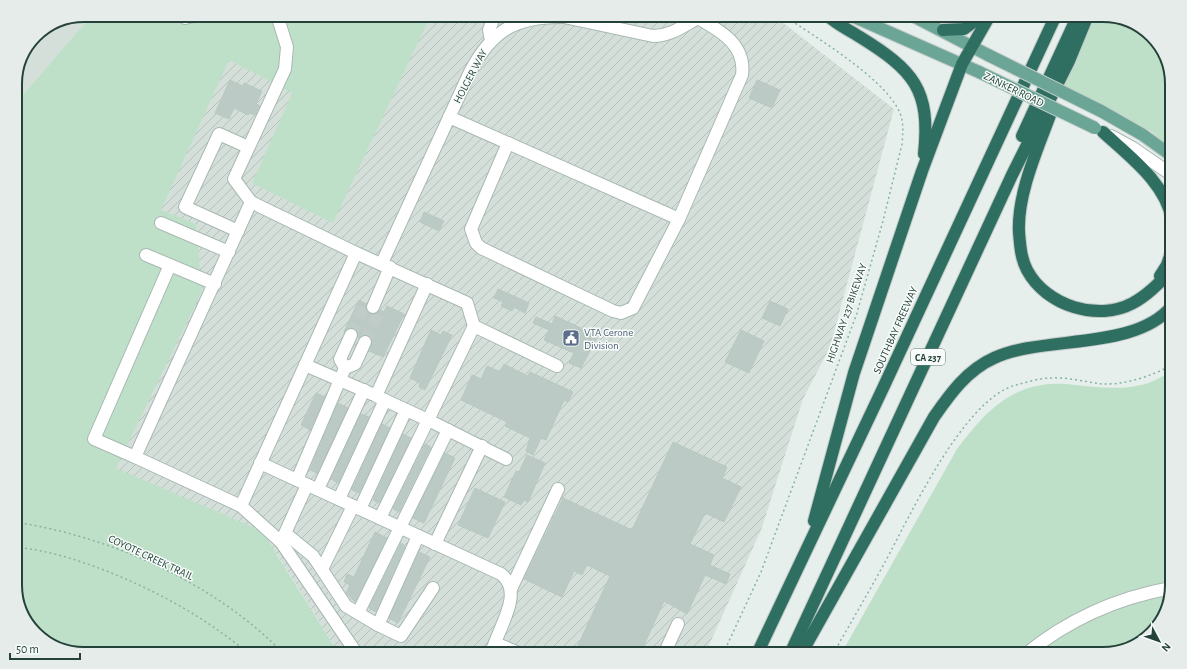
<svg xmlns="http://www.w3.org/2000/svg" width="1187" height="669" font-family="'Alegreya Sans',sans-serif">
<style>
.built{fill:#d4dfda}
.industrial{fill:url(#industrial-furrows)}
.grass{fill:#bfe0c8}
.building{fill:#bbcac4;stroke:#b8c9c2}
.lines{fill:none;stroke-linecap:round;stroke-linejoin:round}
.minor-tunnel{stroke:#bfccc8;stroke-width:12;stroke-dasharray:12 6;stroke-linecap:butt}
.minor-casing{stroke:#a8b8b2;stroke-width:14}
.major-casing{stroke:#c2cac8;stroke-width:14}
.highway-casing{stroke:#c2cac8;stroke-width:14}
.path{stroke:#86b3a5;stroke-width:1.5;stroke-dasharray:2 3;stroke-linecap:butt}
.minor{stroke:#fff;stroke-width:12}
.major{stroke:#6aa596;stroke-width:12}
.highway{stroke:#2f6f62;stroke-width:12}
.major-bridge-casing{stroke:#c2cac8;stroke-width:14;stroke-linecap:butt}
.major-bridge{stroke:#6aa596;stroke-width:12}
.labels{text-anchor:middle;stroke-width:3;stroke-linejoin:round;paint-order:stroke}
.shield{fill:#f7fbf9;stroke:#637a73;stroke-width:1}
.shield-label{font-size:10px;font-weight:bold;fill:#24423a}
.street-label{font-size:11px;fill:#24423a;stroke:#f7fbf9}
.service-label{font-size:11px;fill:#4e5e75;stroke:#f7fbf9;text-anchor:start}
.rim{fill:none;stroke:#24423a;stroke-width:2}
</style>
<defs>
<pattern id="industrial-furrows" width="10" height="10" patternUnits="userSpaceOnUse"><rect width="10" height="10" fill="#d4dfda"/><path d="M-1 1l2-2M0 10L10 0M9 11l2-2" fill="none" stroke="#b6c1bc"/></pattern>
</defs>
<rect width="100%" height="100%" fill="#e6efeb"/>
<polygon class="built" points="84,15 92,15 15,104 15,80 36,35 58,20"/>
<polygon class="industrial" points="130,15 773,15 894,109 830,347 803,399 761,530 705,654 339,654 277,554 52,451"/>
<g class="grass">
<polygon points="92,15 431,15 333,223 252,183 292,93 229,60 161,210 196,224 202,291 116,468 262,531 339,654 85,654 50,645 24,619 15,589 15,104"/>
<polygon points="1091,15 1102,15 1137,24 1160,46 1172,80 1172,149 1152,132 1059,83"/>
<path d="M 1172,372 L 1172,585 L 1163,619 L 1137,645 L 1103,654 L 841,654 L 957,449 C 986,411 1014,380 1066,384 C 1090,386 1116,391 1141,385 C 1152,383 1162,376 1172,372 Z"/>
</g>
<g class="building">
<polygon points="230,80 243,86 244,83 262,91 256,104 260,106 255,115 249,113 248,115 234,108 229,119 215,113"/>
<polygon points="757,80 780,90 772,108 749,98"/>
<polygon points="424,212 444,221 439,231 420,222"/>
<polygon points="498,289 529,303 525,313 514,307 512,311 501,306 503,302 494,298"/>
<polygon points="359,300 366,304 367,311 370,314 377,313 380,310 384,312 387,306 404,314 383,357 369,351 372,342 368,335 364,335 358,338 357,330 351,328 344,332"/>
<polygon points="770,301 788,309 780,326 762,318"/>
<polygon points="555,316 598,336 581,368 569,363 574,353 544,340 549,330 533,323 536,317 552,324"/>
<polygon points="431,330 441,335 443,331 452,335 425,390 419,387 420,383 410,378"/>
<polygon points="741,330 764,341 749,373 725,362"/>
<polygon points="504,364 528,376 530,372 573,392 568,402 564,400 546,440 541,438 533,455 526,451 530,438 505,426 507,422 461,400 472,375 481,379 487,366 500,372"/>
<polygon points="316,393 325,397 310,430 301,425"/>
<polygon points="338,403 348,408 317,473 310,470"/>
<polygon points="361,414 369,417 338,483 331,479"/>
<polygon points="382,424 390,428 359,493 352,490"/>
<polygon points="403,434 411,438 379,503 373,500"/>
<polygon points="673,442 727,467 722,478 741,487 724,522 705,513 690,544 714,555 710,565 730,574 726,584 705,575 687,614 664,601 640,654 574,654 610,576 587,565 582,575 574,571 562,597 524,579 563,498 632,530"/>
<polygon points="425,444 431,447 399,512 393,509"/>
<polygon points="445,453 455,458 424,523 413,518"/>
<polygon points="527,455 545,463 528,502 524,500 521,505 504,497 516,471 519,472"/>
<polygon points="475,488 505,502 488,538 458,525"/>
<polygon points="375,532 387,538 355,602 346,593 350,585 344,582 347,574 354,577"/>
<polygon points="401,543 405,546 376,612 369,608"/>
<polygon points="419,552 430,557 398,623 389,618"/>
</g>
<g class="lines">
<g class="minor-tunnel">
<polyline points="351,335 365,303"/>
<polyline points="365,342 380,310"/>
</g>
<g class="minor-casing">
<g id="minor">
<polyline points="182,15 185,18 198,15"/>
<polyline points="277,15 287,47 285,69 234,179 251,202 356,253 467,303 474,326 557,366"/>
<polyline points="491,40 489,30 495,15"/>
<polyline points="449,117 679,219"/>
<polyline points="1111,136 1133,148 1172,175"/>
<path d="M 508,143 L 471,229 L 476,243 L 481,248 L 613,311 L 621,313 L 633,308 L 679,219 L 742,75 C 746,45 721,31 698,18"/>
<polyline points="251,202 135,457 241,506 356,253"/>
<polyline points="161,223 229,252"/>
<polyline points="238,231 185,207 219,134 248,147"/>
<polyline points="146,255 215,284"/>
<path d="M 382,263 L 470,72 C 492,30 516,16 564,17 L 653,36 C 674,36 687,22 705,15"/>
<polyline points="373,307 390,267"/>
<polyline points="474,326 428,420 506,459"/>
<polyline points="305,365 372,394"/>
<polyline points="345,368 340,359 351,335"/>
<polyline points="135,457 94,439 170,265"/>
<path d="M 260,463 L 501,574 C 523,591 502,622 495,643 L 521,654"/>
<polyline points="297,480 345,368 355,364 365,342"/>
<polyline points="307,485 281,542 357,654"/>
<polyline points="318,489 364,390"/>
<polyline points="339,499 385,400"/>
<polyline points="241,506 281,542"/>
<polyline points="360,509 406,410"/>
<polyline points="380,518 428,420 376,396 427,284"/>
<polyline points="286,534 313,556 346,606 378,625 401,636 433,588"/>
<polyline points="435,544 482,446"/>
<polyline points="322,569 353,506"/>
<polyline points="511,589 558,489"/>
<polyline points="358,613 448,430"/>
<polyline points="378,625 418,536"/>
<polyline points="490,654 495,643"/>
<polyline points="664,654 678,624"/>
<path d="M 1026,654 C 1069,619 1116,598 1171,588"/>
</g>
</g>
<g class="major-casing">
<g id="major">
<polyline points="850,15 979,72"/>
<polyline points="911,15 988,55"/>
<polyline points="1101,111 1143,135 1172,156"/>
</g>
</g>
<g class="highway-casing">
<g id="highway">
<path d="M 827,15 C 836,24 849,30 860,37 C 913,70 931,89 924,154"/>
<polyline points="943,30 964,29 983,15"/>
<path d="M 1053,107 C 1040,144 1017,192 1019,232 C 1020,245 1021,259 1027,270 C 1046,306 1098,322 1133,303 C 1148,295 1160,282 1172,270"/>
<path d="M 1103,132 C 1129,156 1166,183 1172,220"/>
<polyline points="1022,136 1078,15"/>
<polyline points="1160,276 1167,265 1172,250"/>
<polyline points="814,521 854,373 922,171 962,64 990,15"/>
<polyline points="757,654 884,386 1056,15"/>
<polyline points="790,654 1012,175 1069,61 1088,15"/>
<path d="M 801,654 L 934,417 C 950,394 967,370 994,358 C 1044,335 1135,351 1172,306"/>
</g>
</g>
<g class="path">
<path d="M 15,522 C 112,537 215,583 284,654"/>
<path d="M 15,547 C 46,550 75,559 104,570 C 157,591 205,617 249,654"/>
<path d="M 723,654 L 761,572 L 857,313 L 883,221 L 902,144 C 903,132 904,121 899,111 C 883,77 815,37 783,15"/>
<path d="M 833,654 C 850,624 867,595 884,564 C 909,518 963,399 1016,385 C 1027,382 1040,378 1051,378 C 1068,377 1086,382 1102,384 C 1125,385 1152,376 1172,365"/>
</g>
<use href="#minor" class="minor"/>
<use href="#major" class="major"/>
<use href="#highway" class="highway"/>
<g class="major-bridge-casing">
<g id="major-bridge">
<polyline points="988,55 1101,111"/>
<polyline points="979,72 1095,128"/>
</g>
</g>
<use href="#major-bridge" class="major-bridge"/>
</g>
<defs>
<g id="civic-square" transform="scale(0.9)"><rect x="-9" y="-9" width="18" height="18" rx="4" fill="#5c6f8a" stroke="#f7fbf9"/><path d="M-.6-6.5H3V-4.5H.6V-3L4-1V1h2V6H-6V1h2V-1L-.6-3ZM-1.2 2.5V6h2.4V2.5Z" fill="#fff"/></g>
</defs>
<g fill-rule="evenodd">
<use href="#civic-square" x="571" y="338"/>
</g>
<g class="labels">
<rect class="shield" x="911" y="349" width="34" height="16" rx="3"/>
<g class="shield-label">
<text x="928" y="361">CA 237</text>
</g>
<g class="street-label">
<text transform="translate(470 76) rotate(-62)" y="4">HOLGER WAY</text>
<text transform="translate(1014 89) rotate(26)" y="4">ZANKER ROAD</text>
<text transform="translate(846 313) rotate(-71)" y="4">HIGHWAY 237 BIKEWAY</text>
<text transform="translate(895 330) rotate(-66)" y="4">SOUTHBAY FREEWAY</text>
<text transform="translate(151 557) rotate(25)" y="4">COYOTE CREEK TRAIL</text>
</g>
<g class="service-label">
<text x="584" y="336">VTA Cerone<tspan x="584" dy="13">Division</tspan></text>
</g>
</g>
<path d="M0 0H1187V669H0ZM84 22H1103A62 62 0 0 1 1165 84V585A62 62 0 0 1 1103 647H84A62 62 0 0 1 22 585V84A62 62 0 0 1 84 22Z" fill="#e6ecea" fill-rule="evenodd"/>
<path class="rim" d="M84 22H1103A62 62 0 0 1 1165 84V585A62 62 0 0 1 1103 647H84A62 62 0 0 1 22 585V84A62 62 0 0 1 84 22Z"/>
<g transform="translate(1159 641) rotate(131)" stroke="#f7fbf9" stroke-width="3" paint-order="stroke">
<path d="M0-3L7 15L0 10L-7 15Z" fill="#24423a"/>
<text y="-6" font-size="11" font-weight="bold" text-anchor="middle" fill="#24423a">N</text>
</g>
<path d="M10 653v6h70v-6" fill="none" stroke="#24423a" stroke-width="2"/>
<text x="16" y="653" font-size="12" fill="#24423a" stroke="#f7fbf9" stroke-width="3" paint-order="stroke">50 m</text>
</svg>
